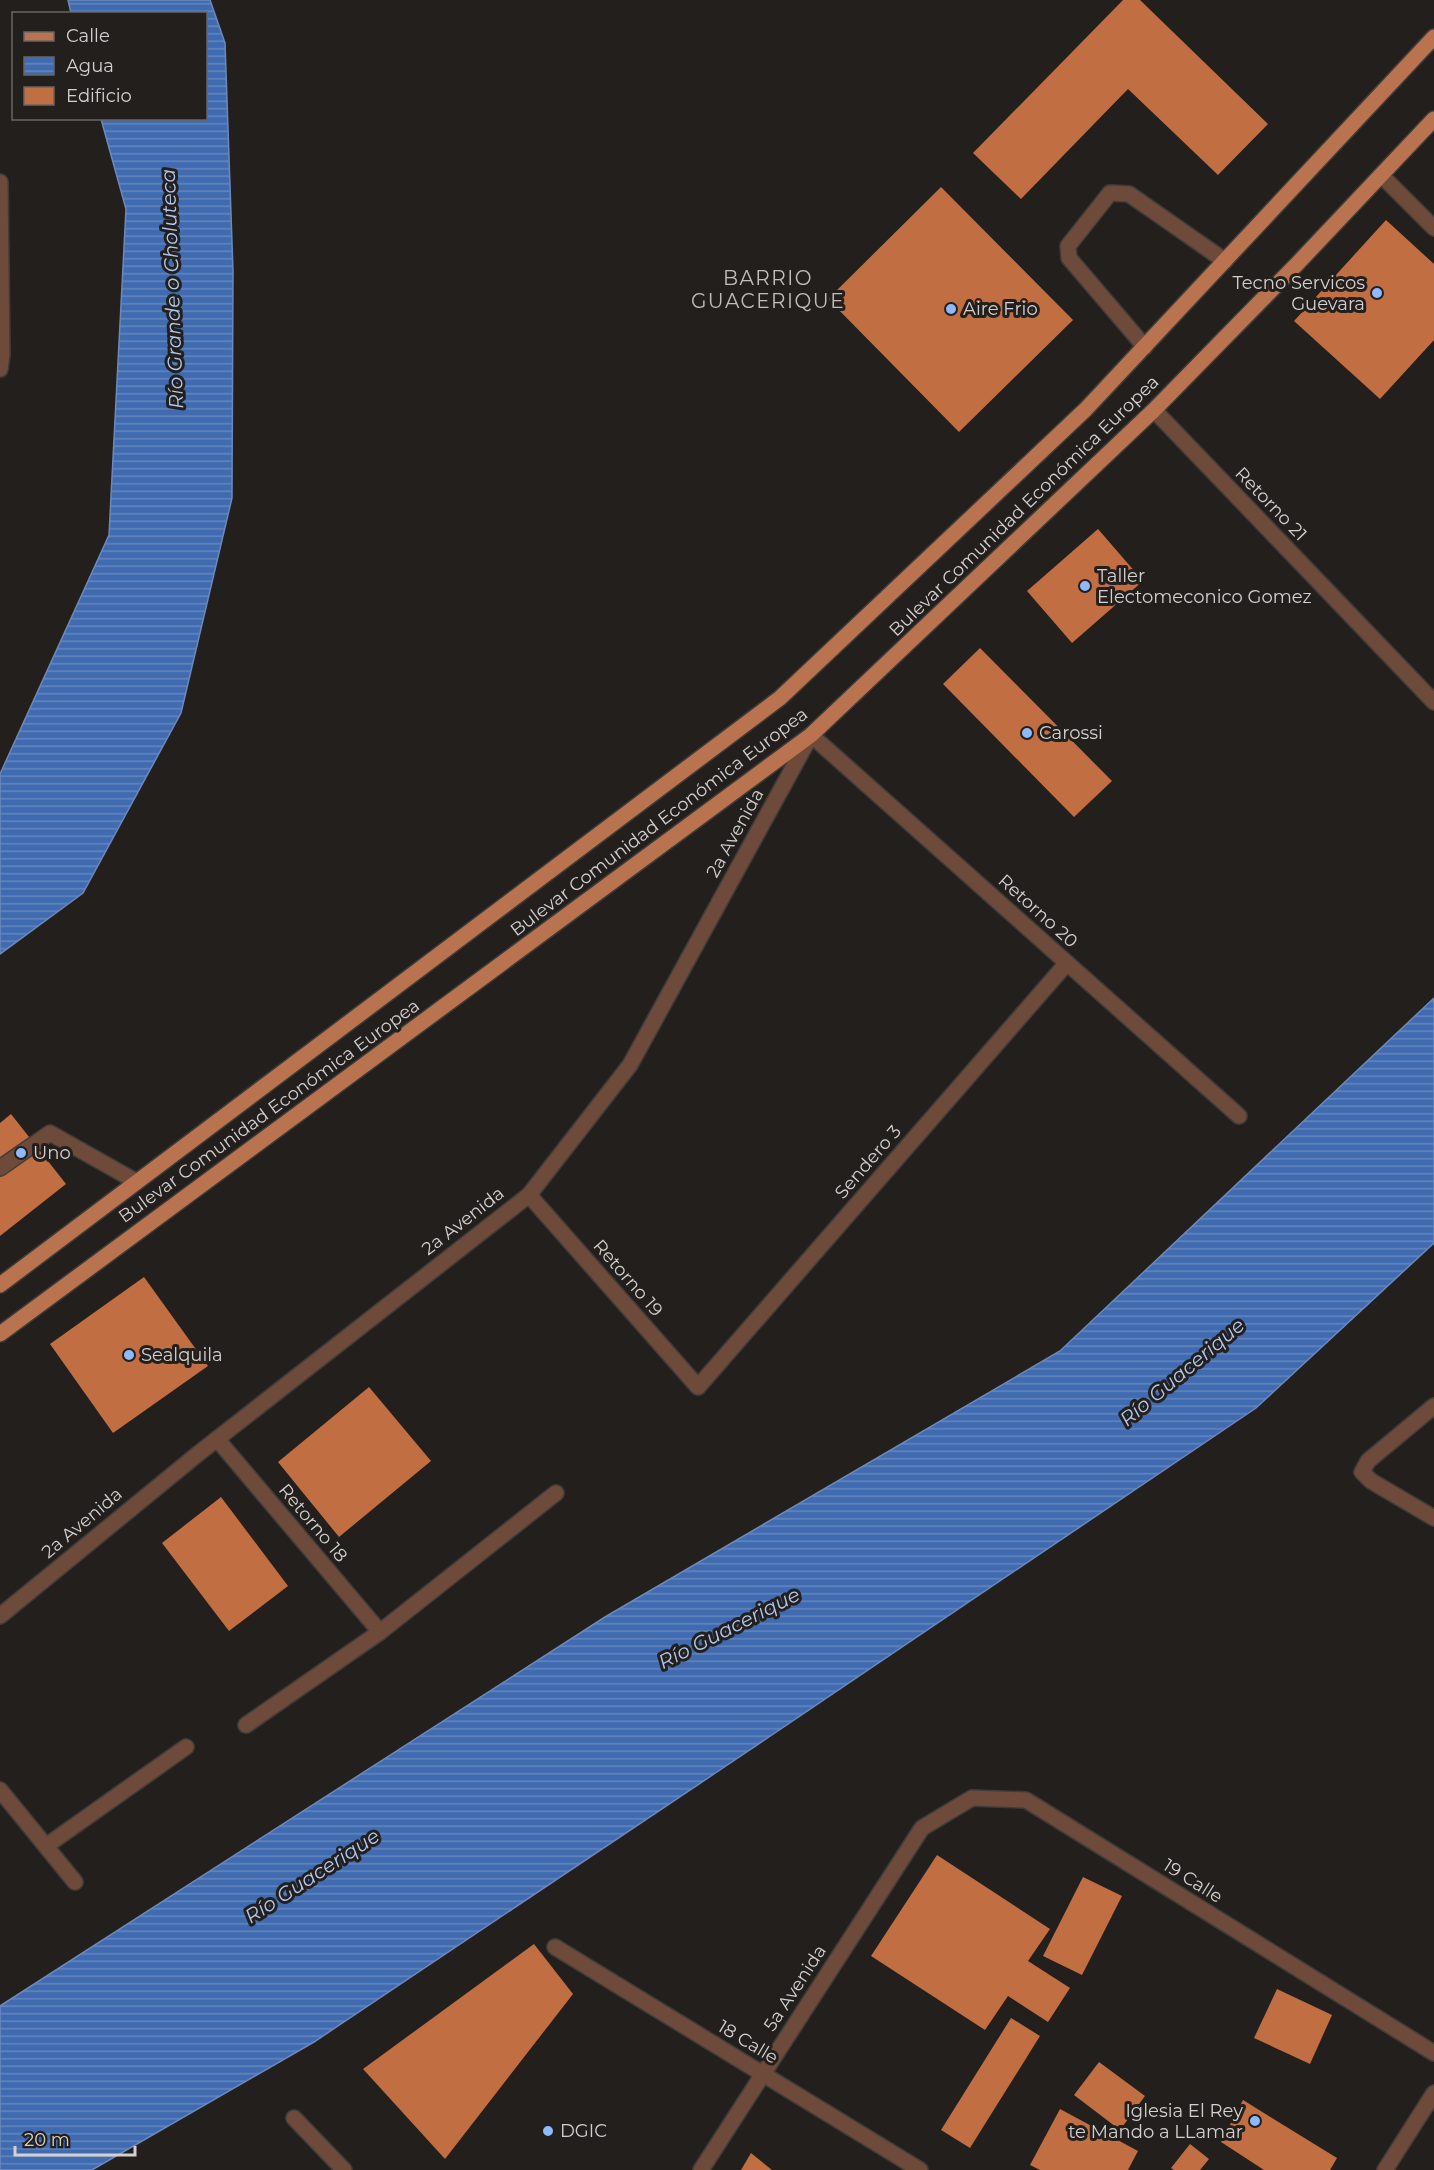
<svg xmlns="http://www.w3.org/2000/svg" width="1434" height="2170" font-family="Montserrat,sans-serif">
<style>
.water{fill:url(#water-rules);stroke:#6c89ba;stroke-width:1.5}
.building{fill:#c16e42}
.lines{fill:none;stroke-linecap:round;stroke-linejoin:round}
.minor-casing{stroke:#3f3b39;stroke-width:18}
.major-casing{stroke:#3f3b39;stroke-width:18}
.minor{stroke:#6d4a39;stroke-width:15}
.major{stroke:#ba734f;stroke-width:15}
.poi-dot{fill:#8eb9fd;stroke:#231f1d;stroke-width:2}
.labels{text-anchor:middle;stroke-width:6;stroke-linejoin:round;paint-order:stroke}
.poi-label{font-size:18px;fill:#d3d0cf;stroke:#231f1d;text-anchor:start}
.street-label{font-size:18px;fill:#d3d0cf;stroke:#231f1d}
.neighbourhood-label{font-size:20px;letter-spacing:1.5px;fill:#c3bdba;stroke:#231f1d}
.water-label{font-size:20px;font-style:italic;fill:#b0c8ef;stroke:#231f1d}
</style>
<defs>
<pattern id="water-rules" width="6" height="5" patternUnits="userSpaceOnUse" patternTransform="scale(1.5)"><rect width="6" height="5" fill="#406bb1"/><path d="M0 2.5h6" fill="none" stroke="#6486be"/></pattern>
</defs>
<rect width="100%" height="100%" fill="#231f1d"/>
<g class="water">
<polygon points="68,0 210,0 225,43 233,271 232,498 181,713 83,893 0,954 0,774 109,535 126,209 101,119 206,118 206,14 71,13"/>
<polygon points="1434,998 1434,1243 1256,1408 714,1774 314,2042 92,2170 0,2170 0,2006 605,1617 1060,1351"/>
</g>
<g class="building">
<polygon points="1123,0 1140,0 1268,124 1218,175 1128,89 1021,199 973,153"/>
<polygon points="941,187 1073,320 959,432 828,299"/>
<polygon points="1386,220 1434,264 1434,340 1380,399 1294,321"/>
<polygon points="1098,529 1143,581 1072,643 1027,591"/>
<polygon points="980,648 1112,781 1074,817 943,684"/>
<polygon points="11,1114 66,1184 0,1236 0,1123"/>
<polygon points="144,1277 208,1366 113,1433 50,1344"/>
<polygon points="369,1387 431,1461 339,1537 278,1462"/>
<polygon points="221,1497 288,1586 229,1631 162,1543"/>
<polygon points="937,1855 1050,1929 1028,1961 1070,1988 1048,2022 1008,1996 985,2030 871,1956"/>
<polygon points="1083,1877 1122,1896 1082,1975 1043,1956"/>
<polygon points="534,1944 573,1994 445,2159 363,2069"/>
<polygon points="1277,1989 1332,2015 1310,2064 1254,2038"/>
<polygon points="1011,2018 1040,2036 970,2148 941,2130"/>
<polygon points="1099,2062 1145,2096 1120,2130 1074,2095"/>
<polygon points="1243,2100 1337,2158 1330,2170 1264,2170 1221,2142"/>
<polygon points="1060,2109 1138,2151 1128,2170 1040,2170 1030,2165"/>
<polygon points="1190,2144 1209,2159 1200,2170 1174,2170 1171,2168"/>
<polygon points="751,2153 772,2170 741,2170"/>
</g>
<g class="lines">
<g class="minor-casing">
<g id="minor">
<polyline points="1381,175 1434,228"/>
<polyline points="0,182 2,354 0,369"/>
<polyline points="1145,347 1069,258 1068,246 1110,193 1129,194 1225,261"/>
<polyline points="1154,410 1434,702"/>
<polyline points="0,1168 50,1133 137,1182"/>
<polyline points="529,1195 698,1387 1067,963"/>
<polyline points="1434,1406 1368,1461 1362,1472 1371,1481 1434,1518"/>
<polyline points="217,1439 380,1632"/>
<polyline points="0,1616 199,1453 529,1195 630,1065 811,735 1239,1116"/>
<polyline points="246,1725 380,1632 556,1493"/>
<polyline points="0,1790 75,1882"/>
<polyline points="46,1846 186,1747"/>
<polyline points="555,1947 920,2170"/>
<polyline points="294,2118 344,2170"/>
<polyline points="701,2170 922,1828 972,1798 1026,1800 1434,2053"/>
<polyline points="1385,2170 1434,2093"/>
</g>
</g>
<g class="major-casing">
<g id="major">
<polyline points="0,1285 780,698 1086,409 1434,37"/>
<polyline points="0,1334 811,735 1154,410 1297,264 1434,119"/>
</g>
</g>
<use href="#minor" class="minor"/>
<use href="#major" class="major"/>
</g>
<g class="poi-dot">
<circle cx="1377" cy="293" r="6"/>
<circle cx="951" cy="309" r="6"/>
<circle cx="1085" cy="586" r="6"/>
<circle cx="1027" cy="733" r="6"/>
<circle cx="21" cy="1153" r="6"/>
<circle cx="129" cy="1355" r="6"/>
<circle cx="1255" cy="2121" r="6"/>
<circle cx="548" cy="2131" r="6"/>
</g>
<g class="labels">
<g class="poi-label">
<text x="1365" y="289" text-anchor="end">Tecno Servicos<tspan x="1365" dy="21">Guevara</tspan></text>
<text x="963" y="315">Aire Frio</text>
<text x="1097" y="582">Taller<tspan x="1097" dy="21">Electomeconico Gomez</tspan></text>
<text x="1039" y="739">Carossi</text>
<text x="33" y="1159">Uno</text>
<text x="141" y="1361">Sealquila</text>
<text x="1243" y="2117" text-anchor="end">Iglesia El Rey<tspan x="1243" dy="21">te Mando a LLamar</tspan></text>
<text x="560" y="2137">DGIC</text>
</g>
<g class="street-label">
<text transform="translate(1271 504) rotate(46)" y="6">Retorno 21</text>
<text transform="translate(1024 506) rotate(-44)" y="6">Bulevar Comunidad Económica Europea</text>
<text transform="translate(659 822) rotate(-37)" y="6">Bulevar Comunidad Económica Europea</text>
<text transform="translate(735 833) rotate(-61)" y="6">2a Avenida</text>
<text transform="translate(1038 911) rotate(42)" y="6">Retorno 20</text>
<text transform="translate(269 1111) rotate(-36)" y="6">Bulevar Comunidad Económica Europea</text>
<text transform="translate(868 1162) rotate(-49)" y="6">Sendero 3</text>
<text transform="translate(463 1221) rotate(-38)" y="6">2a Avenida</text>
<text transform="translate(628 1278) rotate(49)" y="6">Retorno 19</text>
<text transform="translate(82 1523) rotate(-40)" y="6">2a Avenida</text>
<text transform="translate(313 1523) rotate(50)" y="6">Retorno 18</text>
<text transform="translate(1193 1881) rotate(32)" y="6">19 Calle</text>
<text transform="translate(795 1988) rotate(-57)" y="6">5a Avenida</text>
<text transform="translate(748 2042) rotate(31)" y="6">18 Calle</text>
</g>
<g class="neighbourhood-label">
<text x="768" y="285">BARRIO<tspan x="768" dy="23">GUACERIQUE</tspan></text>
</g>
<g class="water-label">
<text transform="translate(172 289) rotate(-92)" y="7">Río Grande o Choluteca</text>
<text transform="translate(1182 1372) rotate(-40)" y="7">Río Guacerique</text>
<text transform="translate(729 1628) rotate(-27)" y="7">Río Guacerique</text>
<text transform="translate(312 1876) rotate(-33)" y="7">Río Guacerique</text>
</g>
</g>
<rect x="12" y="12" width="195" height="108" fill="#231f1d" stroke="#696664" stroke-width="1.5"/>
<rect x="24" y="32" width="30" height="9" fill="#ba734f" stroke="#696664" stroke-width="1.5"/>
<text x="66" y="42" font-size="18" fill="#d3d0cf">Calle</text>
<rect x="24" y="57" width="30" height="18" fill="url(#water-rules)" stroke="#696664" stroke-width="1.5"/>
<text x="66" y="72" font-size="18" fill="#d3d0cf">Agua</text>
<rect x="24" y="87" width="30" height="18" fill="#c16e42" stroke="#696664" stroke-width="1.5"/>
<text x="66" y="102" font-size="18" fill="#d3d0cf">Edificio</text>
<path d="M15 2146v9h120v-9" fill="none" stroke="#d3d0cf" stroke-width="3"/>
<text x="24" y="2146" font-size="18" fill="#d3d0cf" stroke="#231f1d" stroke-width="4.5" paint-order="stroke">20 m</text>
</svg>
